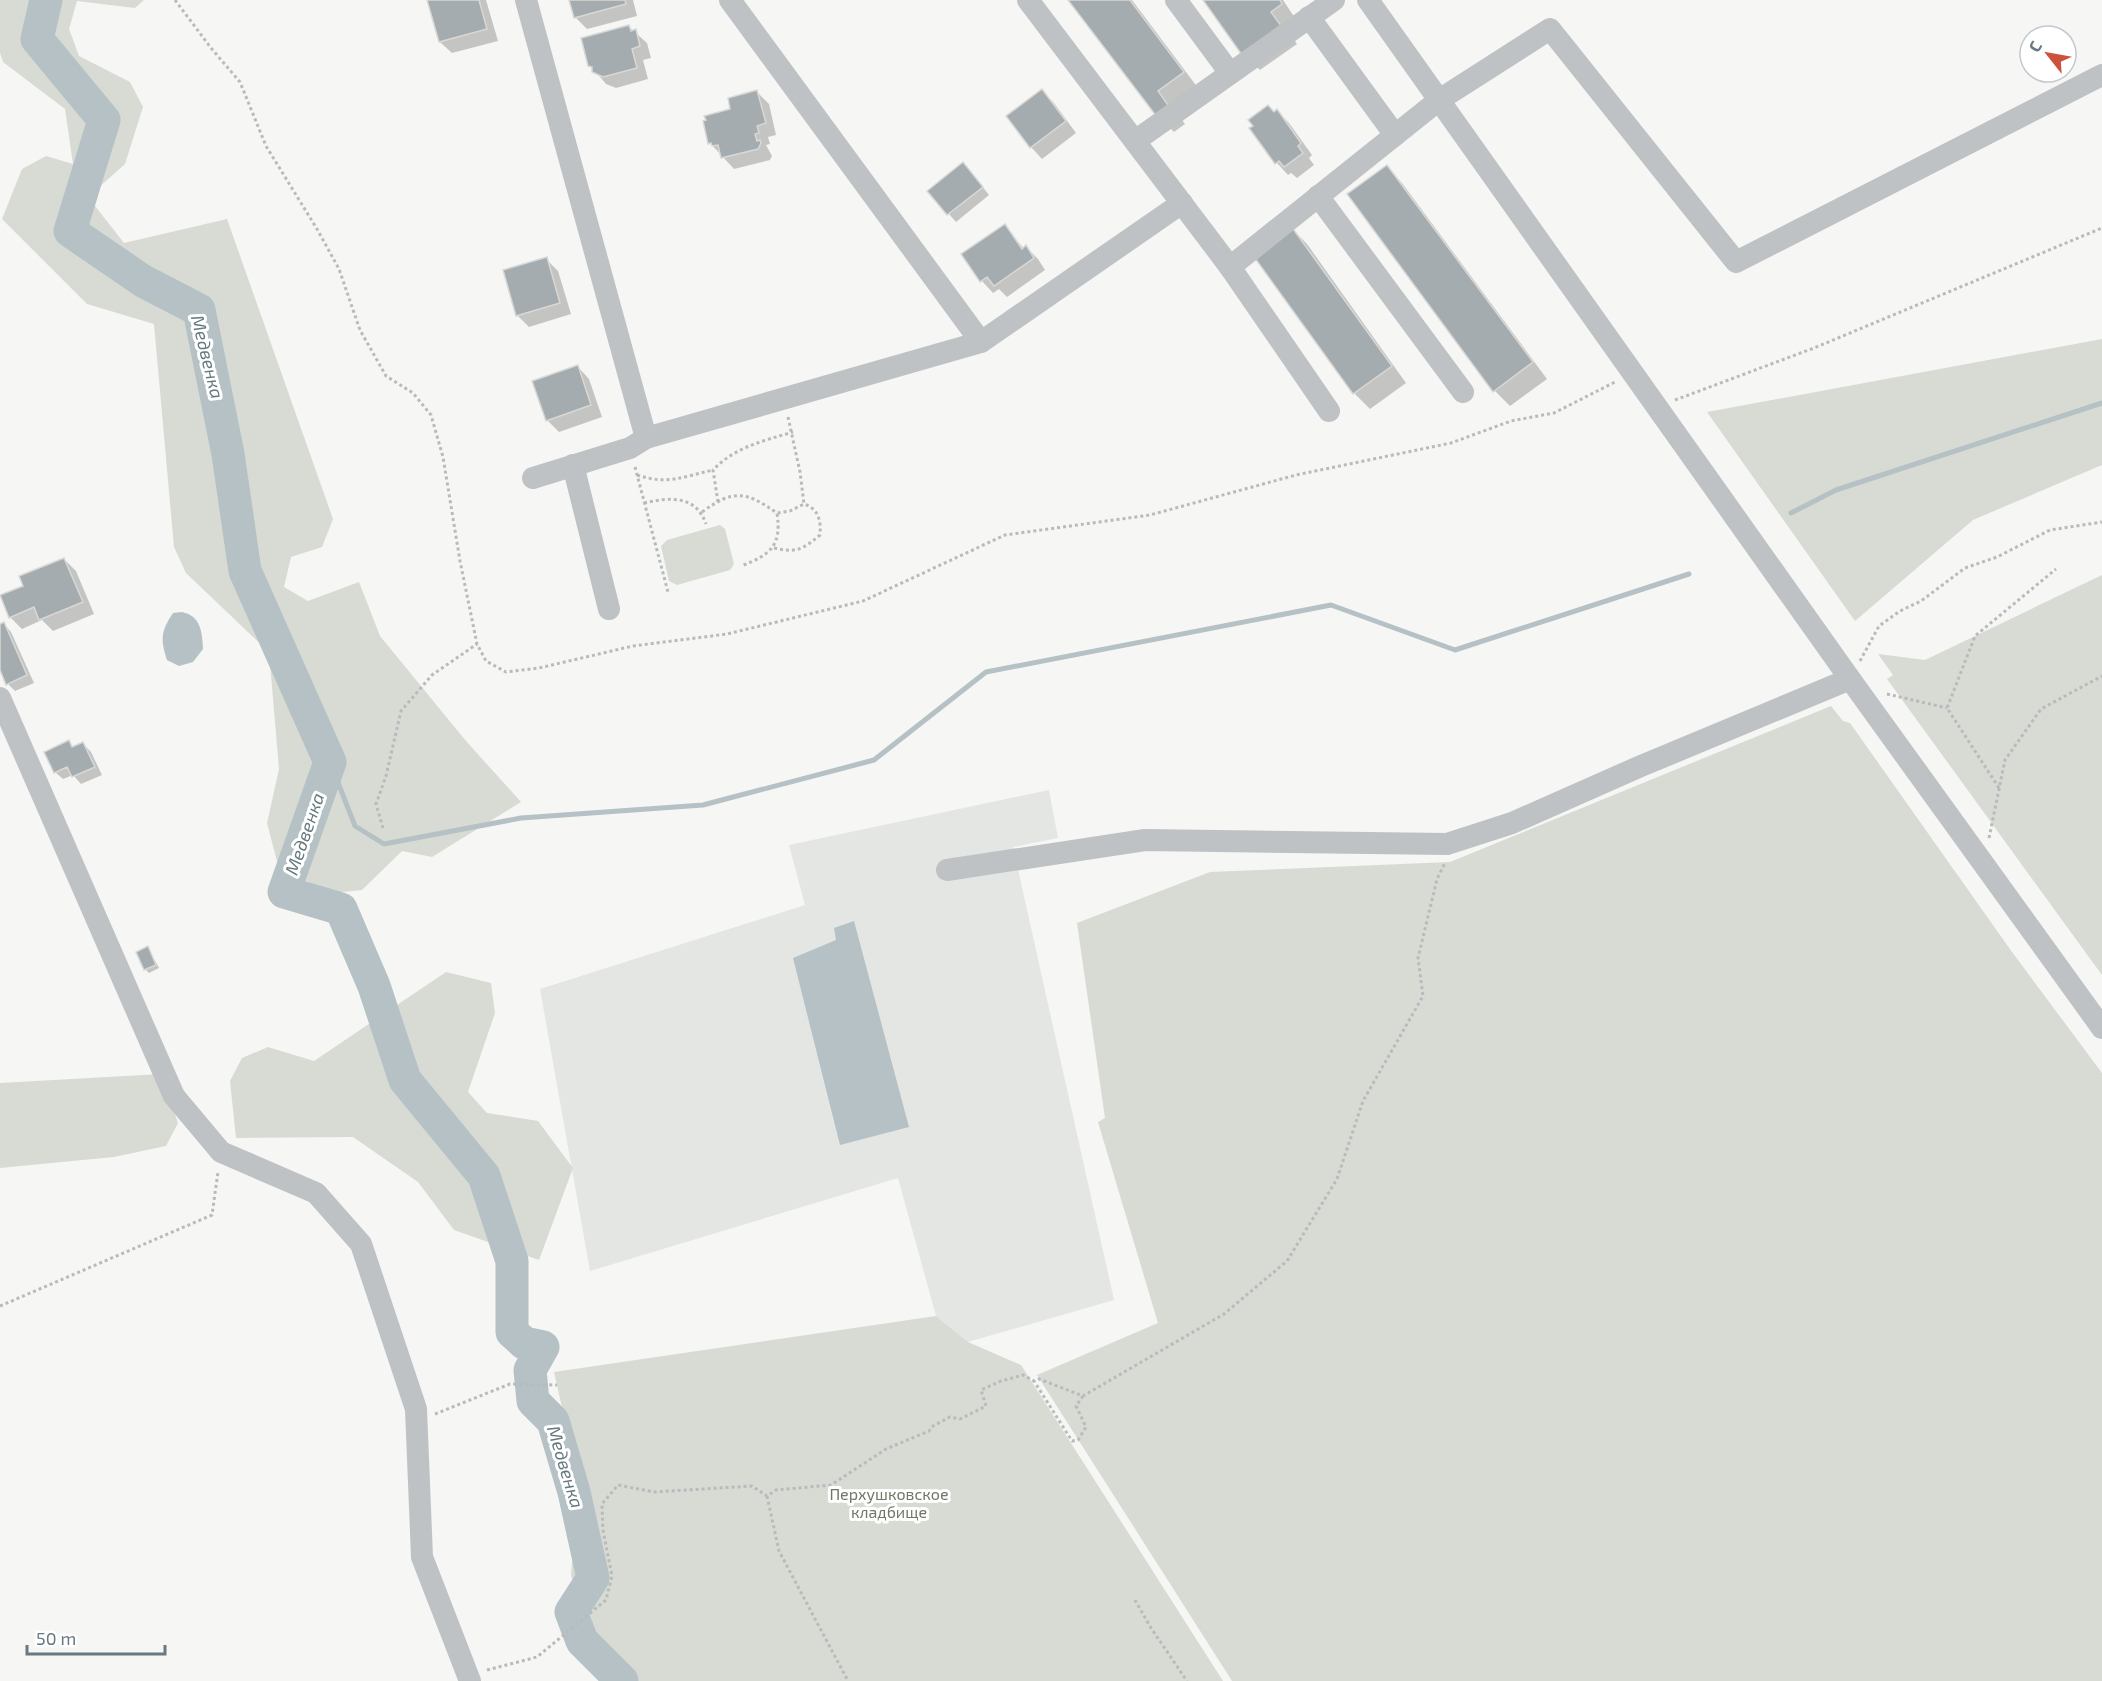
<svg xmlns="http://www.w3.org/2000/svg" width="2102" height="1681" font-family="'Exo 2',sans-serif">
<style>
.built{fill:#e4e6e4}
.green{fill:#d7dbd4}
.water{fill:#b5c1c4}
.shadow{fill:#0003}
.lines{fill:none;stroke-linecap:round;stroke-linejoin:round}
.stream{stroke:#b5c1c4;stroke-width:5}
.river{stroke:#b5c1c4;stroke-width:33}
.building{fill:#a4acb0;stroke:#d8d8d6;stroke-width:1.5}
.path{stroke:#b8bbbd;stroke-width:3;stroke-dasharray:3 3;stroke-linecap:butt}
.minor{stroke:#bec2c5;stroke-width:22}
.labels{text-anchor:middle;stroke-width:6;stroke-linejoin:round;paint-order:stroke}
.park-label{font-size:16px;fill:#6c7967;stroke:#fff}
.water-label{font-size:18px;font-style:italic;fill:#65797d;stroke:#fff}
</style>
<rect width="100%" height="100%" fill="#f6f6f4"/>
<polygon class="built" points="1049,790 1058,838 1013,847 1114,1300 968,1342 936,1316 898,1178 590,1271 540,989 805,905 789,845"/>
<g class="green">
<polygon points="0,0 144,0 135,8 77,1 69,29 79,56 130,82 143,107 125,164 88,197 124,243 227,219 333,519 322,547 291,557 284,587 308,601 359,582 380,636 466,741 521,802 432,857 402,851 362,890 333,893 279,869 267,823 279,769 269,652 186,573 174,547 154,324 87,304 2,219 22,169 46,156 73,164 65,109 3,62 0,53"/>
<polygon points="2102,339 2102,465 1973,520 1855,621 1707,412"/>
<polygon points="720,525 725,529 734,564 730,570 677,585 669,581 661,546 667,540"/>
<polygon points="2102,575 2102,975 1887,679 1893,675 1878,654 1925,660"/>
<polygon points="1831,706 1843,721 1850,723 2012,952 2102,1073 2102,1681 1232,1681 1037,1375 1158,1323 1098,1122 1105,1118 1077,923 1210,872 1450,862"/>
<polygon points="446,972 491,983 495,1013 468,1092 487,1113 538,1121 573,1168 539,1260 454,1230 418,1182 353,1137 236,1138 230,1081 242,1058 268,1047 314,1061"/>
<polygon points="161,1074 178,1123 166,1146 114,1157 0,1168 0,1083"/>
<polygon points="936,1316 968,1342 1021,1365 1223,1681 601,1681 571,1575 576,1509 584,1504 554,1372"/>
</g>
<g class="water">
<path d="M 182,612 C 201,616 202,632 203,649 L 193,662 L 179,666 L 167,660 C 160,639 161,631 173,613 Z"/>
<polygon points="854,921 909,1127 840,1145 793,958 836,940 834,928"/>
</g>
<g class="shadow">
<polygon points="432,0 486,0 498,41 452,53 440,42"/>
<polygon points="570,0 633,0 637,16 587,29 575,17"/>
<polygon points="1070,0 1132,0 1198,88 1173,108 1185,124 1174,132 1158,116"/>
<polygon points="1205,0 1283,0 1297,21 1286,28 1297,44 1260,70 1244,54"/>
<polygon points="628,26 647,43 651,58 643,60 648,79 616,88 606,84 590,65"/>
<polygon points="1042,91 1054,103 1076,133 1042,159 1031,147"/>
<polygon points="757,92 769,104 776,135 768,137 770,144 766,145 772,156 770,160 734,169 710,143 732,110"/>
<polygon points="1277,111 1289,123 1312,155 1309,158 1314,165 1297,178 1291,173 1288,175 1277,163 1252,129"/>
<polygon points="1387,167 1402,183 1547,379 1510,406 1495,391"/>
<polygon points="970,171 989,195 956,222 929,191"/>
<polygon points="1005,226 1024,249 1026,247 1038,259 1045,270 1007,297 999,289 993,293 982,281"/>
<polygon points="1291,228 1307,244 1406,383 1370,409 1354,393"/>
<polygon points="546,259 558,271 571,314 529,327 517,315"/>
<polygon points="578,367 589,379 602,417 559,432 547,420"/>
<polygon points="64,559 76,571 94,614 53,631 42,620 22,629 10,617 25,586"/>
<polygon points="4,624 11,632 34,683 15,691 8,684 0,666 0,626"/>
<polygon points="68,742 74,748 83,744 91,752 102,775 81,784 73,775 63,779 55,772"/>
<polygon points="148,948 159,968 149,973 145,969"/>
</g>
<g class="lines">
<g class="stream">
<polyline points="1791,513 1836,490 2102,403"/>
<polyline points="330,762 355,826 384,844 521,818 703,805 874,760 986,672 1331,605 1455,650 1689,574"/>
</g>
<polyline class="river" points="46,0 37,39 104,120 70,231 143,281 199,310 228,454 245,571 330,762 284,892 341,909 374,986 405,1080 484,1176 512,1261 512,1332 524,1343 543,1347 530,1370 533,1401 553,1421 574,1492 593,1578 571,1612 582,1641 622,1681"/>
</g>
<g class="building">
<polygon points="427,0 479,0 487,29 439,42"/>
<polygon points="569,0 625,0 626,4 574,18"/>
<polygon points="1068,0 1130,0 1184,72 1158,91 1170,108 1157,117"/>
<polygon points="1203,0 1280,0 1282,4 1271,12 1282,27 1242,55"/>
<polygon points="629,25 631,31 636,29 640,46 632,49 637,68 603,77 592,72 592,67 588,66 581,38"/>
<polygon points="1042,89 1066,121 1030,148 1006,116"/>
<polygon points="757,90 766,123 757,126 759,133 755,134 757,141 760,140 761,143 758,149 721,158 718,145 712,146 711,143 708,144 703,121 706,120 704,116 730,109 728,98"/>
<polygon points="1268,105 1274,112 1277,109 1301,143 1298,146 1303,153 1284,167 1279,161 1275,164 1249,128 1253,126 1248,120"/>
<polygon points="963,162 983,187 947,215 927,191"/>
<polygon points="1387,165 1533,362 1493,392 1347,194"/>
<polygon points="1005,224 1022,249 1026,245 1034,258 994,286 987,277 980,282 961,254"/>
<polygon points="1291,226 1392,366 1353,394 1252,254"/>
<polygon points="547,257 560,303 516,316 503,270"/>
<polygon points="578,365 591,405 546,421 532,381"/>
<polygon points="64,558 83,602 39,620 34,607 9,618 0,595 23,586 19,576"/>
<polygon points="4,622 27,675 6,685 0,670 0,624"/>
<polygon points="69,740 72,747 83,742 95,767 72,777 67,767 54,773 44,752"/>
<polygon points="148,946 156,965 144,970 136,952"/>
</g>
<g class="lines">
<g class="path">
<polyline points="175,0 211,48 240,82 266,146 317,229 339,269 360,330 386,376 413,393 431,415 443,457 460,561 477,644 486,661 506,672 539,668 633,646 727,634 863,601 1005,535 1150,515 1296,475 1451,443 1511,421 1554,413 1615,382"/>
<polyline points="1675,400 1814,348 2102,228"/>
<polyline points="788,417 800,472 804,504"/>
<polyline points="635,467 668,592"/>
<path d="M 637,475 C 667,485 683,477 713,470"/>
<path d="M 718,502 L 713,470 C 735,447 763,441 793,432"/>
<path d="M 644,503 C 670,497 696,495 706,524"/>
<path d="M 702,512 C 734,489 745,491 777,513 C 782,546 770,555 741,566"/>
<path d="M 774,548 C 796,553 802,550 820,535 C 821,521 819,509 804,504 L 790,511 L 777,513"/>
<polyline points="1860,661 1879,626 1900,611 1921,601 1965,568 1997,557 2050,530 2102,522"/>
<polyline points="1887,694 1947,708"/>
<polyline points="1999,788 1947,708 1975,636 2056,569"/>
<polyline points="383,828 376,804 386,776 401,711 432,675 477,644"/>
<polyline points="1989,838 2005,760 2041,709 2102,676"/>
<polyline points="0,1306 212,1215 218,1172"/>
<polyline points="1083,1396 1076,1406 1086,1427 1078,1440 1072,1441 1034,1381 1039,1379 1083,1396 1224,1314 1287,1261 1337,1179 1363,1101 1423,996 1418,958 1437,879 1445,863"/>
<polyline points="435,1414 510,1384 557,1385"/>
<polyline points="767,1496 779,1551 848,1681"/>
<polyline points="1135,1600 1151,1628 1187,1681"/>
<polyline points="487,1670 537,1657 606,1600 612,1576 603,1530 602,1504 618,1485 654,1492 752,1486 767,1496 776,1490 831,1485 886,1449 929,1431 933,1426 950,1417 960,1419 986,1406 981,1390 1001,1381 1023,1375 1034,1381"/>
</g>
<g class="minor">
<polyline points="526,0 646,438 981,342 1182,203"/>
<polyline points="730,0 981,342"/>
<polyline points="1028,0 1230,267 1439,100 1550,29 1736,262 2102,75"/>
<polyline points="1176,0 1230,73"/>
<polyline points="1368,0 1850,679 2102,1028"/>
<polyline points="1309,17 1395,135"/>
<polyline points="1135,141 1334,0"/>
<polyline points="1318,196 1463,392"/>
<polyline points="1230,267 1329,411"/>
<polyline points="573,465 609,609"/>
<polyline points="533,478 630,448 646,438"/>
<polyline points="0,698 174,1096 221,1152 316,1193 361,1244 416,1409 422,1557 470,1681"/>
<polyline points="947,870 1145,840 1447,844 1512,823 1641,766 1850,679"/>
</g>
</g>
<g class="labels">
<g class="park-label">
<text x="889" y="1500">Перхушковское<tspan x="889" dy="18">кладбище</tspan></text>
</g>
<g class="water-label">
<text transform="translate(207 357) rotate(76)" y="6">Медвенка</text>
<text transform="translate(305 834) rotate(-71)" y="6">Медвенка</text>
<text transform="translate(565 1467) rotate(73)" y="6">Медвенка</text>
</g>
</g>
<g transform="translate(2048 54) rotate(301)"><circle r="28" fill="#ffffff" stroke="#c3c9cd" stroke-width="1.5"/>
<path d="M0-4.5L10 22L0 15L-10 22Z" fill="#cd523d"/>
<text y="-9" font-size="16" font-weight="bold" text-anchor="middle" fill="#697981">С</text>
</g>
<path d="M27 1645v9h138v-9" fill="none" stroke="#697981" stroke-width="3"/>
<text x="36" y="1645" font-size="18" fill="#697981" stroke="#ffffff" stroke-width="4.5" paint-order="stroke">50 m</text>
</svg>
